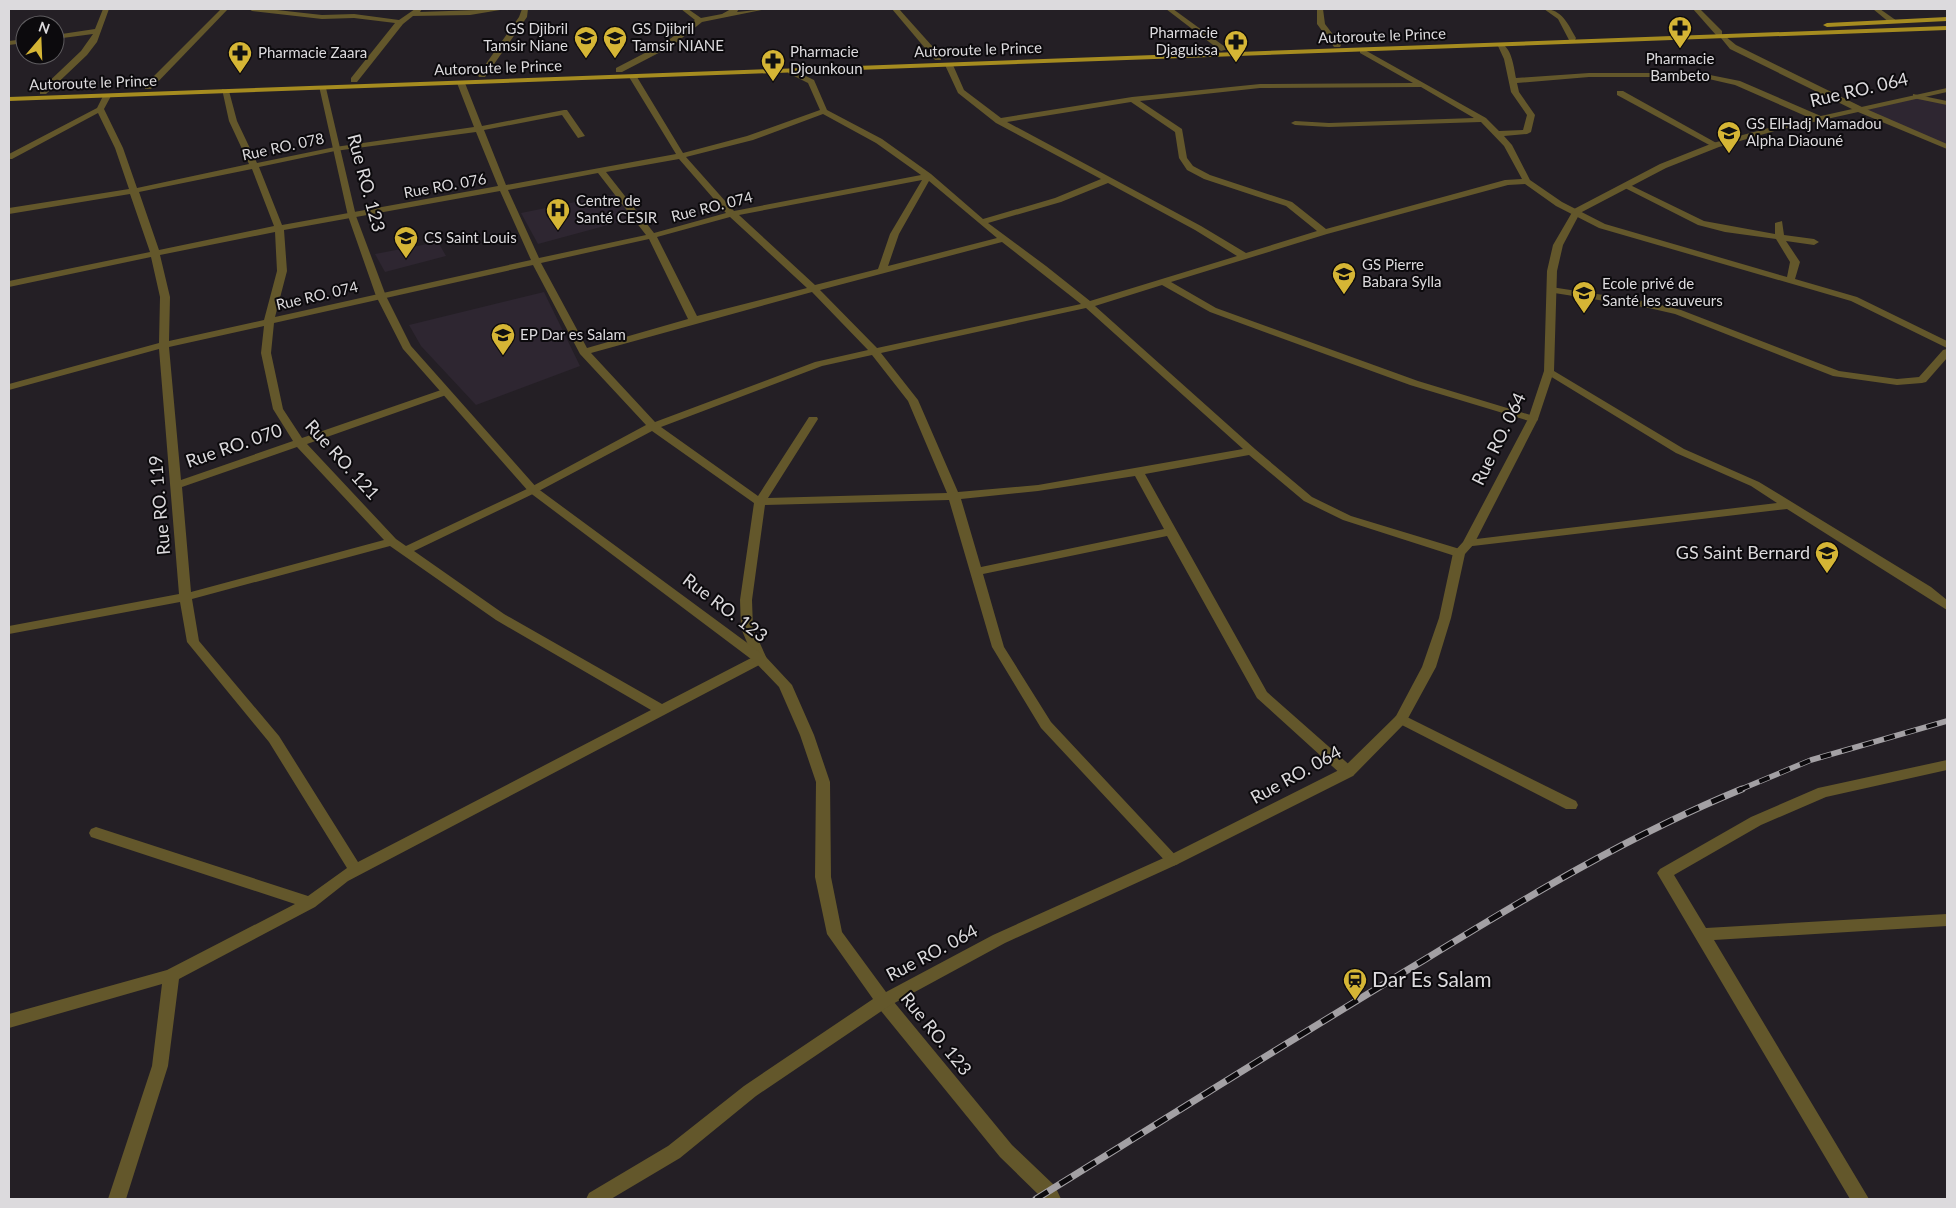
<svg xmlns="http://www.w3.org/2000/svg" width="1956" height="1208" font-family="Lato,sans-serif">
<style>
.built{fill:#2e2631}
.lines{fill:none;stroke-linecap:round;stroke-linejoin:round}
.minor{fill:#63572b;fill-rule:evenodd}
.tertiary{fill:#63572b;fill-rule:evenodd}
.primary{fill:#a68c20;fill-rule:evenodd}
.rail-far1-casing{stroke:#a3a0a4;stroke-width:5.5}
.rail-casing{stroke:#a3a0a4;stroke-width:7}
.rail-far1{stroke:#0c0a0d;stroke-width:4;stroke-dasharray:11;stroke-linecap:butt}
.rail{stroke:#0c0a0d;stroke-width:5;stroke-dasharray:14;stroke-linecap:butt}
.labels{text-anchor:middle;stroke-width:4;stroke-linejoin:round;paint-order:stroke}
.far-poi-label{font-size:15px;fill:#dcdadd;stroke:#0c0a0d;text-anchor:start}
.far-street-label{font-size:15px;fill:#dcdadd;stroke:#0c0a0d}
.street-label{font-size:18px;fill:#dcdadd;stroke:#0c0a0d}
.poi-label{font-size:18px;fill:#dcdadd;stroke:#0c0a0d;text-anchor:end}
.near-poi-label{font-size:21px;fill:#dcdadd;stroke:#0c0a0d;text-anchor:start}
</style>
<rect width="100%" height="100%" fill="#241f25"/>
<g class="built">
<polygon points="1919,97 1947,104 1947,146 1865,110"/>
<polygon points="615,194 634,218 538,244 521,213"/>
<polygon points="438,242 446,256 385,272 375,254"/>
<polygon points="544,292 580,366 476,405 421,346 409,325"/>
</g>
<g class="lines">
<g class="minor">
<polygon points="103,9 109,9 97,42 87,55 46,94 40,94 40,90 81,51 93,34 55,39 55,35 95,29"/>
<polygon points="221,9 228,9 151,89 145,89 145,85"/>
<polygon points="249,9 268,9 322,15 354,14 399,20 415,9 422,9 420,12 506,9 470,15 413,16 403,24 357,82 351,82 351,78 395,23 354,18 322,19 252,11"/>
<polygon points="522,9 528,9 527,17 485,77 479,77 478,75 519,17"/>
<polygon points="681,9 688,9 701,18 722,14 731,9 739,9 737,12 767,9 702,22 672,46 622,72 616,72 616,68 666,42 695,20"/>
<polygon points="892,9 899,9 941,56 941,60 935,60"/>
<polygon points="1166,9 1173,9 1228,49 1221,51"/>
<polygon points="1317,9 1323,9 1325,24 1341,45 1340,47 1334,47 1317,24"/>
<path d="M 1544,9 C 1562,9 1568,24 1576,38 L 1575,40 L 1569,40 L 1558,19 Z"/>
<polygon points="1693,9 1700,9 1722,31 1722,35 1716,35"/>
<polygon points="1873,9 1880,9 1897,21 1890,23"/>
<polygon points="1725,36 1736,45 1864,108 1947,144 1947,149 1858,112 1730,49 1721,38"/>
<polygon points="25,39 25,43 9,45 9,41"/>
<path d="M 1502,44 C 1512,49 1514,68 1516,78 L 1589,73 L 1700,73 L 1740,81 L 1823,117 L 1823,121 L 1817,121 L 1735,85 L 1700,77 L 1589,77 L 1517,83 L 1519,92 L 1535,115 L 1531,132 L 1527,134 L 1504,136 L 1512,145 L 1530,180 L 1562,202 L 1605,224 L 1787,277 L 1790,262 L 1776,239 L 1725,232 L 1698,225 L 1621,186 L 1628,184 L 1704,221 L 1775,234 L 1775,223 L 1782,221 L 1784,235 L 1814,239 L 1819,242 L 1814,245 L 1786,241 L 1800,262 L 1795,279 L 1857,297 L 1947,341 L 1947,348 L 1851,301 L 1599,228 L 1556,206 L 1525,184 L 1508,185 L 1327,234 L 1171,282 L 1216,308 L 1418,381 L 1537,417 L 1538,419 L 1537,421 L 1529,421 L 1410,385 L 1210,312 L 1162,285 L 1095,306 L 1255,449 L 1312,497 L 1351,516 L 1463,550 L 1465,553 L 1463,556 L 1455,556 L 1343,520 L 1304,501 L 1249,455 L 1145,474 L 1267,692 L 1353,768 L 1355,772 L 1353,776 L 1343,776 L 1257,698 L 1167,536 L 983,574 L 1004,647 L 1051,722 L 1180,860 L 1178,864 L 1173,866 L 1168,864 L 1041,728 L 992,647 L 949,500 L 765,505 L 752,600 L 753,628 L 767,659 L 765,662 L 348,881 L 315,907 L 179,979 L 168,1066 L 126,1199 L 108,1199 L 152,1066 L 162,984 L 9,1028 L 9,1014 L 167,970 L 295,904 L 91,837 L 89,833 L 91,829 L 96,827 L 308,896 L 347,868 L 269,742 L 187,642 L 180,602 L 9,634 L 9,626 L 179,594 L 159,349 L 9,390 L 9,384 L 159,343 L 160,297 L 151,257 L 9,287 L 9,281 L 150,252 L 130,194 L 9,214 L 9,208 L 129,189 L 115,148 L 98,113 L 12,159 L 9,159 L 9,154 L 97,108 L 104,94 L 110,94 L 111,96 L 104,109 L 123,148 L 137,188 L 249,164 L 229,121 L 222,89 L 229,91 L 237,121 L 257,163 L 335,147 L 474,127 L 457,83 L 461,81 L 465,83 L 482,126 L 564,110 L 567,110 L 585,136 L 578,138 L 562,115 L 484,130 L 506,185 L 676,154 L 629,77 L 630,75 L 637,77 L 683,153 L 747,136 L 820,110 L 808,83 L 788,73 L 788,69 L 791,69 L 814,80 L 827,110 L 882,139 L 931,174 L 983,219 L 1055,198 L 1101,179 L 996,123 L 958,93 L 945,65 L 946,63 L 953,65 L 964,90 L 1001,118 L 1132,97 L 1260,84 L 1413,83 L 1360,53 L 1360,49 L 1363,49 L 1486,118 L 1499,131 L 1523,130 L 1527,115 L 1511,92 L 1504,59 L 1498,46 ZM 1421,87 L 1474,118 L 1329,123 L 1295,121 L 1291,123 L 1295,125 L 1329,127 L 1481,122 L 1504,146 L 1522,179 L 1505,180 L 1326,229 L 1292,202 L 1210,175 L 1193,166 L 1187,158 L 1182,129 L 1140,101 L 1260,88 ZM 1131,102 L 1175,132 L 1179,158 L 1187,170 L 1204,179 L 1286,206 L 1317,231 L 1246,253 L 1201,226 L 1007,122 ZM 823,114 L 876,143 L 921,175 L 734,211 L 686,157 L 753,140 ZM 476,132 L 498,186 L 282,225 L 259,167 L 335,151 ZM 679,159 L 726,213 L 654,233 L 606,172 ZM 252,169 L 274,226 L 159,250 L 139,192 ZM 598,173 L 646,235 L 539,258 L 508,190 ZM 922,180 L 890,234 L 878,269 L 815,285 L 739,215 ZM 929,181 L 997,238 L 888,266 L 899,234 ZM 1108,183 L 1195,230 L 1237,256 L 1090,301 L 1046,266 L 988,223 L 1061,202 ZM 500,191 L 531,260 L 275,317 L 287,271 L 284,230 ZM 730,217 L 807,288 L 697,316 L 657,237 ZM 275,232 L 277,271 L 264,320 L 169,341 L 170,297 L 160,255 ZM 649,239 L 688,319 L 587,348 L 541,263 ZM 1002,242 L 1081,304 L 877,348 L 820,290 ZM 533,265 L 580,354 L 646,425 L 529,488 L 406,546 L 396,539 L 307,444 L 449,394 L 450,392 L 449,390 L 441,390 L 302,438 L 283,409 L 271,353 L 274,323 ZM 812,292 L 868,350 L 815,362 L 655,422 L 591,353 ZM 1086,308 L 1243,449 L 1038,485 L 958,492 L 918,400 L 881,353 ZM 264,326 L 261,353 L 273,409 L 293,441 L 181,480 L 169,347 ZM 872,355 L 908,401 L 947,493 L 768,498 L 818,419 L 817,417 L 809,417 L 758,496 L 661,427 L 822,366 ZM 652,431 L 754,503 L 740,600 L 741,628 L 753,657 L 662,704 L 504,614 L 414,551 L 537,492 ZM 297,447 L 384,540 L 191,592 L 182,487 ZM 1135,476 L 1164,529 L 981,567 L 961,499 L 1038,491 ZM 390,546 L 496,620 L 651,710 L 358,862 L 279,736 L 199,641 L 192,599 Z"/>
<polygon points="1617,91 1623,91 1720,145 1713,147 1617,95"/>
<polygon points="1913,94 1947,101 1947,105 1913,98"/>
<polygon points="1551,287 1649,302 1681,310 1839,371 1897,379 1919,377 1943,350 1947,349 1947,358 1926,382 1922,383 1897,385 1833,376 1675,314 1649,308 1548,292 1548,288"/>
<polygon points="1549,368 1684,449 1759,482 1931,587 1947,600 1947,610 1787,509 1464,547 1462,544 1468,540 1777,503 1751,486 1676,453 1545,373 1545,369"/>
<polygon points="1401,714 1576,801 1578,805 1576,809 1566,809 1396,722 1394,719 1396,716"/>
<polygon points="1947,760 1947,770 1826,797 1761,825 1674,875 1706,928 1947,914 1947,926 1714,940 1869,1199 1850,1199 1657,873 1660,869 1751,817 1818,788"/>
<polygon points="883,994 889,996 1012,1145 1055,1186 1061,1199 1043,1199 1000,1157 877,1006 875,1001 877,996"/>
</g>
<polygon class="tertiary" points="319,86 326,88 356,216 386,296 411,346 537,488 765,656 792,685 814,735 830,782 831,877 842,932 886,992 993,935 1168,856 1343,768 1396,716 1422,667 1439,618 1453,553 1463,542 1528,419 1544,371 1547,271 1553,245 1574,209 1660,164 1713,143 1776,126 1947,88 1947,92 1778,130 1719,147 1666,168 1580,213 1563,245 1557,271 1554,371 1538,419 1474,544 1465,554 1451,618 1436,667 1406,722 1353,776 1178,864 1005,943 889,1006 756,1096 680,1158 611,1199 586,1199 589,1193 668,1146 744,1086 873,999 827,934 815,877 816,782 800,735 779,687 755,662 529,492 403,349 376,296 348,216"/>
<g class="primary">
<polygon points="1947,17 1947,21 1827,27 1823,25 1827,23"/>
<polygon points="1947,26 1947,30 9,101 9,97"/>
</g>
<g class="rail-far1-casing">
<polyline id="rail-far1" points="1739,790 1811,760 1947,721"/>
</g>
<g class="rail-casing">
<path id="rail" d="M 1036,1199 C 1165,1119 1294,1038 1424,960 C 1527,897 1630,835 1742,789"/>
</g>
<use href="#rail-far1" class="rail-far1"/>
<use href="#rail" class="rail"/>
</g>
<defs>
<g id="pharmacy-pin" transform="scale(1.25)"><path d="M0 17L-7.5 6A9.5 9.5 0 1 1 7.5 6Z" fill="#d5b535" stroke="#0c0a0d"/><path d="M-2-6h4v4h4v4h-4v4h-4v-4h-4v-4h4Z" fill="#111"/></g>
<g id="school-pin" transform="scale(1.25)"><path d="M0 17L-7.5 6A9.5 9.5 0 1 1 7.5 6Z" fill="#d5b535" stroke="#0c0a0d"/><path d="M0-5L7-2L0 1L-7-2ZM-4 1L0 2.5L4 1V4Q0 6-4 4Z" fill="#111"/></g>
<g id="hospital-pin" transform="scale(1.25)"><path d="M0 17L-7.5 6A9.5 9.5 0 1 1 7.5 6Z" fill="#d5b535" stroke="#0c0a0d"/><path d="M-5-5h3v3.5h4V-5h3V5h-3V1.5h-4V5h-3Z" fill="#111"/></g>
<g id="university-pin" transform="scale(1.25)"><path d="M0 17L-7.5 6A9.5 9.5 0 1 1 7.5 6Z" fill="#d5b535" stroke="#0c0a0d"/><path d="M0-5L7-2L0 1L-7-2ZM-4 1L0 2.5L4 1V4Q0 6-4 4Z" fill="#111"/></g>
<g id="station-pin" transform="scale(1.25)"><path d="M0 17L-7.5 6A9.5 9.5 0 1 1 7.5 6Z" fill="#d5b535" stroke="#0c0a0d"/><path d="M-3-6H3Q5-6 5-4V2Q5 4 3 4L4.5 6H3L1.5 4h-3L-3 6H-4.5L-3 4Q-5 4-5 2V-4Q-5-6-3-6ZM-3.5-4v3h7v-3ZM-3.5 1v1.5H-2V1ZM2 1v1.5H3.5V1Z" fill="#111"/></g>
</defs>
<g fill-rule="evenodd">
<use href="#pharmacy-pin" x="1680" y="28"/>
<use href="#school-pin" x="586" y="38"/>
<use href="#school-pin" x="615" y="38"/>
<use href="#pharmacy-pin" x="1236" y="42"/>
<use href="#pharmacy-pin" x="240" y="53"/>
<use href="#pharmacy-pin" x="773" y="61"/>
<use href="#school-pin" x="1729" y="133"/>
<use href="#hospital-pin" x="558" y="210"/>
<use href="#school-pin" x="406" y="238"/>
<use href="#school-pin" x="1344" y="274"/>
<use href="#university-pin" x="1584" y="293"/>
<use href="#school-pin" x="503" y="335"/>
<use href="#school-pin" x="1827" y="553"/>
<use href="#station-pin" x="1355" y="980"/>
</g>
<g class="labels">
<g class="far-poi-label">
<text x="568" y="34" text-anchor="end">GS Djibril<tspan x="568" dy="17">Tamsir Niane</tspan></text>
<text x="632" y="34">GS Djibril<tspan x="632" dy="17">Tamsir NIANE</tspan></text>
<text x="1218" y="38" text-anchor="end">Pharmacie<tspan x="1218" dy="17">Djaguissa</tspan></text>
<text x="790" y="57">Pharmacie<tspan x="790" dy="17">Djounkoun</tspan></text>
<text x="258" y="58">Pharmacie Zaara</text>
<text x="1680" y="64" text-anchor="middle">Pharmacie<tspan x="1680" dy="17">Bambeto</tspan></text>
<text x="1746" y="129">GS ElHadj Mamadou<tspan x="1746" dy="17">Alpha Diaouné</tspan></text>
<text x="576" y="206">Centre de<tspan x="576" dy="17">Santé CESIR</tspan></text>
<text x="424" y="243">CS Saint Louis</text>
<text x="1362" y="270">GS Pierre<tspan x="1362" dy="17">Babara Sylla</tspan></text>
<text x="1602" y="289">Ecole privé de<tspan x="1602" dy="17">Santé les sauveurs</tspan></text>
<text x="520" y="340">EP Dar es Salam</text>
</g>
<g class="far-street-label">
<text transform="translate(1382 36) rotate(-2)" y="5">Autoroute le Prince</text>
<text transform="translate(978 50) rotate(-2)" y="5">Autoroute le Prince</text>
<text transform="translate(498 68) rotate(-2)" y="5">Autoroute le Prince</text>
<text transform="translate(93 83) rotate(-2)" y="5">Autoroute le Prince</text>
<text transform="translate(283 147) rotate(-12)" y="5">Rue RO. 078</text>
<text transform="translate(445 186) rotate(-10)" y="5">Rue RO. 076</text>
<text transform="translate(712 207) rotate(-14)" y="5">Rue RO. 074</text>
<text transform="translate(317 296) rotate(-13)" y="5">Rue RO. 074</text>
</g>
<g class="street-label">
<text transform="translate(1859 90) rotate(-13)" y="6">Rue RO. 064</text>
<text transform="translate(366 183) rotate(75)" y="6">Rue RO. 123</text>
<text transform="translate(1499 439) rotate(-64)" y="6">Rue RO. 064</text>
<text transform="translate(234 446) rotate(-19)" y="6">Rue RO. 070</text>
<text transform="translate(342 460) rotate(48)" y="6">Rue RO. 121</text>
<text transform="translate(160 505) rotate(-95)" y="6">Rue RO. 119</text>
<text transform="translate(725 608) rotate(37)" y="6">Rue RO. 123</text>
<text transform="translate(1296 775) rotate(-29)" y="6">Rue RO. 064</text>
<text transform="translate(932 953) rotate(-28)" y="6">Rue RO. 064</text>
<text transform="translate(936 1034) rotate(51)" y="6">Rue RO. 123</text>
</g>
<g class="poi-label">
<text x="1810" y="559">GS Saint Bernard</text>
</g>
<g class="near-poi-label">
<text x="1372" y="987">Dar Es Salam</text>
</g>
</g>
<rect width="1956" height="1208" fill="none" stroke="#dcdadd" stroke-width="20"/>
<g transform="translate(40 40) rotate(19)"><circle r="24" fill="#0c0a0d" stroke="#5f5d60"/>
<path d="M0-4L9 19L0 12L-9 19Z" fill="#d5b535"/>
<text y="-8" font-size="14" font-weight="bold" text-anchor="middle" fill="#dcdadd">N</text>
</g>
</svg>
